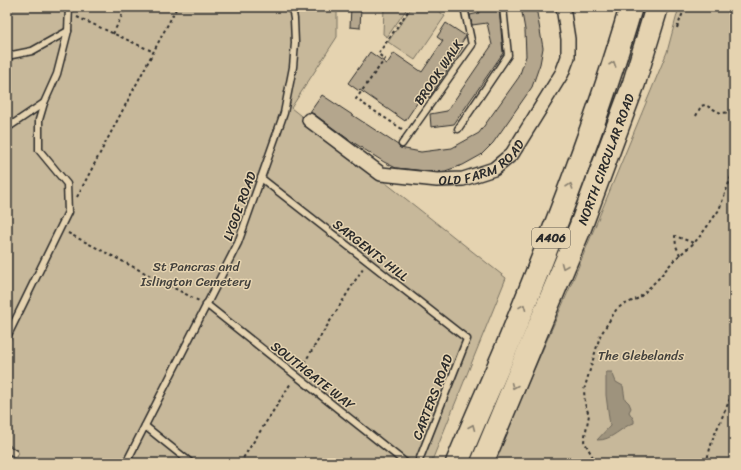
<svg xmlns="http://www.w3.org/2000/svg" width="741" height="470" font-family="Sriracha,sans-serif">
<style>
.green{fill:#c7b89a;stroke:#797262}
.water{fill:#9e937d;stroke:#70695c}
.building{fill:#b4a68d;stroke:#2b2b2b}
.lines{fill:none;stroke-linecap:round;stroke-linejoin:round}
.lane-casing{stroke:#2b2b2b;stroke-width:9}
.street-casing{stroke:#2b2b2b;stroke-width:16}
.highway-casing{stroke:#2b2b2b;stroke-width:25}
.path{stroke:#2b2b2b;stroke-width:2;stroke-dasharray:3 3;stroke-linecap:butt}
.lane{stroke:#e5d3b0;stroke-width:6}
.street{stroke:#e5d3b0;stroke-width:13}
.highway{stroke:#e5d3b0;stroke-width:22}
.oneway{stroke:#887f6e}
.labels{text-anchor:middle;stroke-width:3;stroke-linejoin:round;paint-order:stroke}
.shield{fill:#e5d3b0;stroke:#635d53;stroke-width:1}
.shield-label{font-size:12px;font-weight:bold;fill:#2b2b2b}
.street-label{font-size:13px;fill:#2b2b2b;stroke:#e5d3b0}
.park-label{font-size:13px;fill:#42403c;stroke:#e5d3b0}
</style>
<rect width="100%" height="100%" fill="#e5d3b0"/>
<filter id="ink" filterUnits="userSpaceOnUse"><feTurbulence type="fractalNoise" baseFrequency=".025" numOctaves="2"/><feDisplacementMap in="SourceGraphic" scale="8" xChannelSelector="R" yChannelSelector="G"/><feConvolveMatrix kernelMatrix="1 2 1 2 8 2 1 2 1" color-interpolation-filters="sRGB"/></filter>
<g filter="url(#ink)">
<g class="green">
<polygon points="7,7 337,7 337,37 291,108 506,278 431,463 7,463"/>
<polygon points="384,7 408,7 387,37 383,34"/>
<polygon points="412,7 433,7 445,16 415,60 388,42"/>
<polygon points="679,7 734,7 734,463 493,463 568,292 667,52"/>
</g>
<path class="water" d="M 606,372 L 612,372 L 616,382 L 623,386 L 625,399 L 629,403 L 631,408 L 629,412 L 634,420 L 634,423 C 622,426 612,441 597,440 L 610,426 L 606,395 Z"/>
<g class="building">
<polygon points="351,7 361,7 360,28 350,27"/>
<polygon points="478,7 499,7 503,53 454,124 431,127 430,114 447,111 492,45 487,23 472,25 470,15 479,13"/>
<polygon points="521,7 536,7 543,48 540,64 532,87 493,143 481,155 463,165 445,171 437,172 396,168 384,162 348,139 314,114 310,112 322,95 398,145 400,148 421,152 452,148 479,133 519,77 526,56 525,30"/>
<polygon points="446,23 466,36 460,45 463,47 429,98 428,87 405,121 360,90 359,91 348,83 370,52 387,64 394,53 422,72 443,41 437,37"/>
</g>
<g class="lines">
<g class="lane-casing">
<g id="lane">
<polyline points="7,56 32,51 68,31"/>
<polyline points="7,128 44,103 57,74 68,31 69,7"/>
<polyline points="458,129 508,55 503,7"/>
<polyline points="402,144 472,45 464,7"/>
<polyline points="261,178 467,339 418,463"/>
<polyline points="206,304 406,463"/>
<polyline points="7,337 68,212 67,184 39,150 39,120 44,103"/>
<polyline points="145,426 191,463"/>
<polyline points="7,449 14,453"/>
<polyline points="126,463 238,243 284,113 293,67 295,43 294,19 292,7"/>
</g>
</g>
<g class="street-casing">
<g id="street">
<path id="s1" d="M 309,120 L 381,174 L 437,180 L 463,179 L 494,169 L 512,154 L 562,73 L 568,57 L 568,39 L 563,7"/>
</g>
</g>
<g class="highway-casing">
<g id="highway">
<path d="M 457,463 C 474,421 493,380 511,337 C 555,229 598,119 631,7"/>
<path id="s2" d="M 482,463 L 580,228 L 634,83 L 657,7"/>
</g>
</g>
<g class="path">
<polyline points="77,17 154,52"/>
<polyline points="677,28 685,7"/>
<polyline points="113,34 126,7"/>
<polyline points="696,116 701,106 705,105 721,113 734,112"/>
<polyline points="402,129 356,99 385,59 378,54 411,7"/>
<polyline points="77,197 177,7"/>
<polyline points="68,233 199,301"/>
<polyline points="680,255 676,246 675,236 694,243"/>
<polyline points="301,368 363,268"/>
<polyline points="240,463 291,383"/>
<polyline points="596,463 584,441 589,415 585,404 584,390 600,336 616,310 621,306 639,298 659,278 674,260 694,243 701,235 719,210 734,169"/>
<polyline points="706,463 713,438 734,390"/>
</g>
<use href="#lane" class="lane"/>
<use href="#street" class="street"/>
<use href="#highway" class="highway"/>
</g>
<defs><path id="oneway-chevron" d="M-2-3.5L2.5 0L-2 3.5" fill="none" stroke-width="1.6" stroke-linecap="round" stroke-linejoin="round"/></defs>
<g class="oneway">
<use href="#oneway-chevron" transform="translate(613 64) rotate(-71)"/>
<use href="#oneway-chevron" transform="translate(570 186) rotate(-71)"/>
<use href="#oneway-chevron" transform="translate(564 266) rotate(112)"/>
<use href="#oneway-chevron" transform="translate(523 307) rotate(-68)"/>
<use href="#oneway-chevron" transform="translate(514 386) rotate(113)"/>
<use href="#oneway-chevron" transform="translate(472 427) rotate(-67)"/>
</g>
</g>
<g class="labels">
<rect class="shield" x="532" y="228" width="38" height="20" rx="3"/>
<g class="shield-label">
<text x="551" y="242">A406</text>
</g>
<g class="street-label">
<text transform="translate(438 72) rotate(-56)" y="5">BROOK WALK</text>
<text dy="5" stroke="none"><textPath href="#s1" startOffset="196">OLD FARM ROAD</textPath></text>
<text dy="5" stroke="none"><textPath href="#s2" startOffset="328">NORTH CIRCULAR ROAD</textPath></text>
<text transform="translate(239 206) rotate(-70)" y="5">LYGOE ROAD</text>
<text transform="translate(371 250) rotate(38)" y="5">SARGENTS HILL</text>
<text transform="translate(313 375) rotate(38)" y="5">SOUTHGATE WAY</text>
<text transform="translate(432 397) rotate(-69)" y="5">CARTERS ROAD</text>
</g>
<g class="park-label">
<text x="196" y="271">St Pancras and<tspan x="196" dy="15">Islington Cemetery</tspan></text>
<text x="641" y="360">The Glebelands</text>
</g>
</g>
<rect width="741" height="470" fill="none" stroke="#e5d3b0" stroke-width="24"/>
<rect x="12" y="12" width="717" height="446" fill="none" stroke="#2b2b2b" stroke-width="1.5" filter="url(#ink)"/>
</svg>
